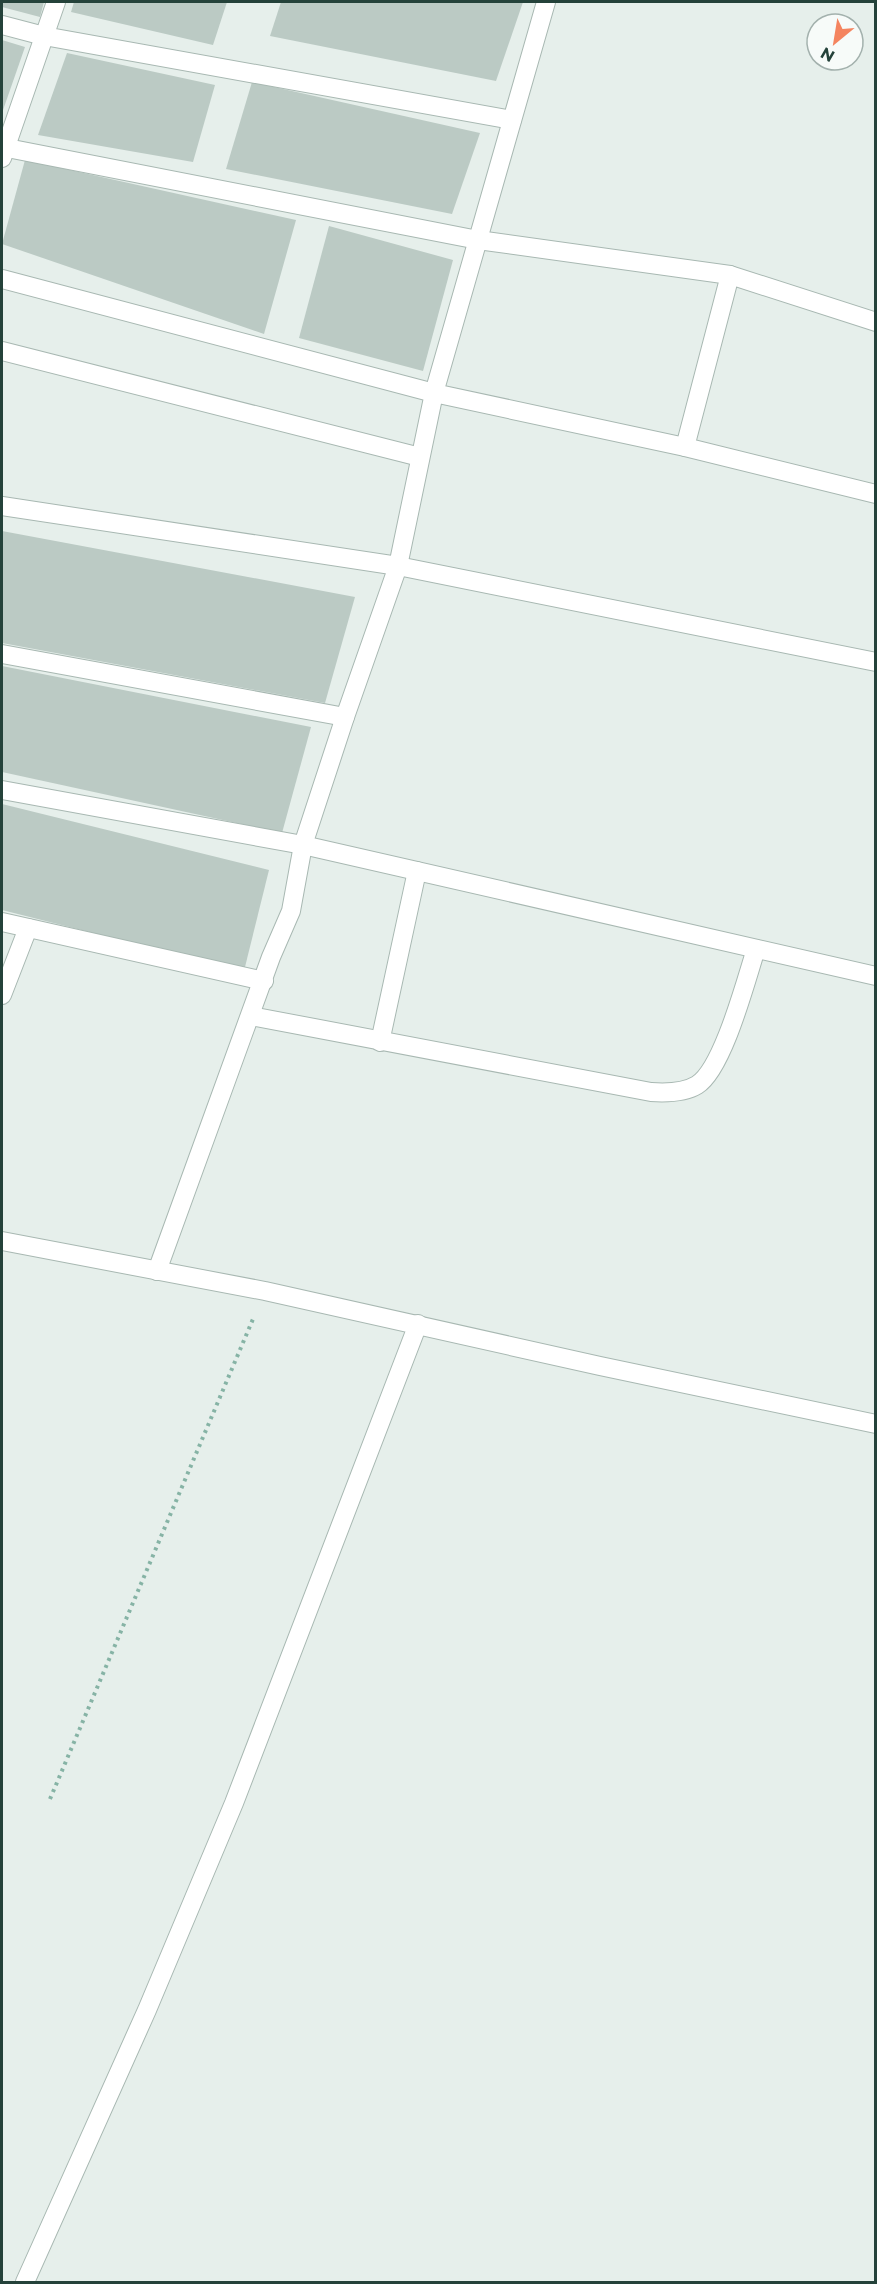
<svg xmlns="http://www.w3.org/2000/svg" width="877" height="2284" font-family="Montserrat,sans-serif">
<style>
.building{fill:#bbcac4}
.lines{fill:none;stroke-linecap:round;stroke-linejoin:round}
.street-casing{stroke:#a8b8b2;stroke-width:20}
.path{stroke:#86b3a5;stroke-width:4;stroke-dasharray:3 4.5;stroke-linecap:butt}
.street{stroke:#fff;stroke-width:18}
</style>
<rect width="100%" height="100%" fill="#e6efeb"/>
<g class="building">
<polygon points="2,2 44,2 40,17 2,7"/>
<polygon points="74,2 227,2 213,45 71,12"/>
<polygon points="281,2 523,2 496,81 270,36"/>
<polygon points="2,40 25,47 2,113"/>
<polygon points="67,53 215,85 193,162 38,135"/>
<polygon points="252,82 480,133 452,214 226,169"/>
<polygon points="25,160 296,220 264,334 2,244"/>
<polygon points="329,226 453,260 423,371 299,338"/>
<polygon points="2,531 355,597 325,703 2,643"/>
<polygon points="2,666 311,727 282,833 2,772"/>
<polygon points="2,804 269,870 244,971 2,910"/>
</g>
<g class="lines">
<g class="street-casing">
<g id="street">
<polyline points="2,25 44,36 512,120"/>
<polyline points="2,147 478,240 730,275 876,322"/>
<polyline points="2,158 56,2"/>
<polyline points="2,279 434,393 685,447 876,494"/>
<polyline points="2,351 420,457"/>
<polyline points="685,447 730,275"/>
<polyline points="2,506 398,566 876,662"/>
<polyline points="2,654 345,717"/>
<polyline points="2,790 303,845 876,976"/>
<polyline points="2,922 264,981"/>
<polyline points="2,995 28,928"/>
<path d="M 251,1016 L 651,1092 C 666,1093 684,1093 697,1085 C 723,1069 746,980 756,949"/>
<polyline points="380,1042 417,871"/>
<polyline points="2,1241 265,1291 600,1366 876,1424"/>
<polyline points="157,1271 271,957 291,911 303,845 345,717 398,566 434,393 546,2"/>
<polyline points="25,2282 147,2010 234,1803 418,1324"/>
</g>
</g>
<polyline class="path" points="50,1799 253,1319"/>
<use href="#street" class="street"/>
</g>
<rect width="877" height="2284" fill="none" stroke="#24423a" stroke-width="6"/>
<g transform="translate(835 42) rotate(210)"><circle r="28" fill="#f7fbf9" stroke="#a3b1ad" stroke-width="1.5"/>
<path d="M0-4.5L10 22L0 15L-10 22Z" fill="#f4845f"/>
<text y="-9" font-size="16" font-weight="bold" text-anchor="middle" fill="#24423a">N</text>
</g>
</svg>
